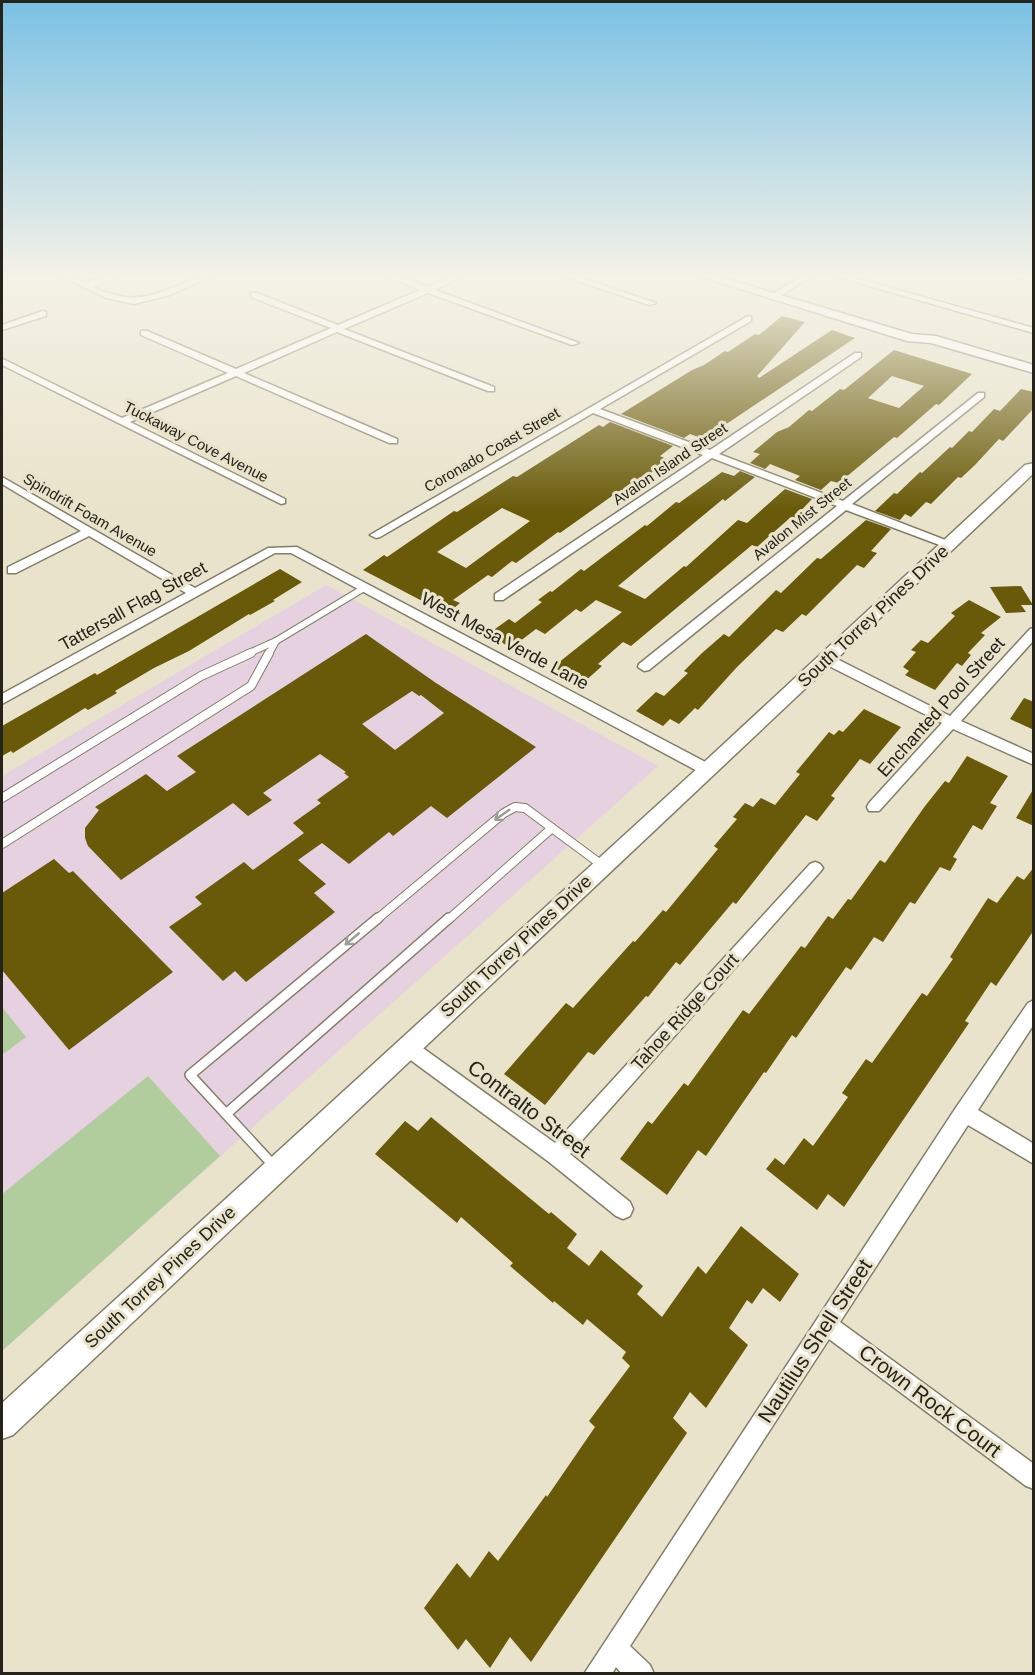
<svg xmlns="http://www.w3.org/2000/svg" width="1035" height="1675" font-family="Arial,sans-serif">
<style>
.education{fill:#e6d1e0}
.green{fill:#b1cd9d}
.building{fill:#685a08;fill-rule:evenodd}
.lines{fill:none;stroke-linecap:round;stroke-linejoin:round}
.lane-far2-casing{stroke:#837e68;stroke-width:8}
.lane-far1-casing{stroke:#837e68;stroke-width:10}
.lane-casing{stroke:#837e68;stroke-width:12}
.street-casing{stroke:#837e68;stroke-width:3}
.secondary-casing{stroke:#837e68;stroke-width:3}
.lane-far2{stroke:#fff;stroke-width:6}
.lane-far1{stroke:#fff;stroke-width:8}
.lane{stroke:#fff;stroke-width:9}
.street{fill:#fff;fill-rule:evenodd}
.secondary{fill:#fff;fill-rule:evenodd}
.oneway{stroke:#9d9c98}
.labels{text-anchor:middle;stroke-width:6;stroke-linejoin:round;paint-order:stroke}
.far-street-label{font-size:15px;fill:#25231a;stroke:#e8e3ca}
.street-label{font-size:18px;fill:#25231a;stroke:#e8e3ca}
.near-street-label{font-size:21px;fill:#25231a;stroke:#e8e3ca}
</style>
<rect width="100%" height="100%" fill="#e8e3ca"/>
<polygon class="education" points="326,585 658,766 2,1351 2,776"/>
<g class="green">
<polygon points="2,1007 26,1037 2,1055"/>
<polygon points="148,1076 220,1156 2,1351 2,1194"/>
</g>
<g class="building">
<polygon points="782,316 805,322 757,376 759,378 832,330 855,338 704,439 690,434 684,438 621,414 692,370 704,365 725,351 728,352 755,334 759,335"/>
<path d="M 894,350 L 972,374 L 939,405 L 936,404 L 897,438 L 894,437 L 839,483 L 831,481 L 821,490 L 795,480 L 800,476 L 770,464 L 765,469 L 750,463 L 760,454 L 753,452 L 777,432 L 789,427 L 809,410 L 812,411 L 840,389 L 844,390 ZM 892,376 L 924,386 L 899,408 L 868,398 Z"/>
<polygon points="1021,389 1034,392 1034,408 1003,441 999,439 975,465 961,478 958,477 931,504 926,502 911,517 905,514 900,520 875,511 894,493 897,494 920,472 922,473 950,447 952,448 969,431 972,432 994,409 1000,411"/>
<path d="M 610,422 L 673,446 L 660,456 L 669,460 L 623,493 L 619,491 L 560,533 L 558,532 L 516,563 L 512,561 L 492,577 L 488,575 L 453,600 L 460,603 L 447,614 L 363,570 L 384,555 L 387,557 L 454,511 L 457,512 L 513,476 L 517,477 L 599,425 L 603,427 ZM 502,508 L 530,521 L 466,568 L 437,552 Z"/>
<polygon points="740,471 755,477 725,501 723,499 618,586 645,599 684,566 686,567 738,520 747,523 785,489 812,499 794,518 791,517 757,547 752,545 631,646 623,642 598,664 602,666 583,683 553,667 622,612 596,600 581,612 576,609 545,634 536,629 511,648 488,634 509,619 515,623 542,602 538,600 550,591 552,592 581,569 584,571 645,525 647,526 676,502 679,503 722,472 734,476"/>
<polygon points="866,520 891,529 871,551 877,553 864,568 857,565 806,616 802,614 783,632 776,629 737,667 698,710 695,708 679,724 670,719 663,726 636,711 656,692 664,696 688,673 684,671 702,653 724,634 729,637 776,590 781,593 817,558 821,559"/>
<polygon points="280,569 302,582 273,600 275,601 250,615 249,614 189,651 154,668 115,691 117,693 88,710 85,708 13,753 11,751 2,756 2,726 95,673 97,675"/>
<polygon points="1021,586 1033,605 1021,605 1026,612 1006,613 990,587"/>
<polygon points="969,600 1001,617 981,633 985,635 968,653 971,655 962,666 957,663 935,690 905,675 909,671 903,667 916,652 911,650 921,640 928,643 955,616 951,613"/>
<path d="M 366,634 L 436,683 L 536,747 L 447,818 L 431,806 L 393,836 L 389,832 L 349,864 L 322,843 L 298,860 L 326,884 L 314,893 L 335,912 L 246,982 L 235,971 L 223,981 L 169,927 L 202,904 L 195,897 L 244,862 L 253,870 L 304,833 L 293,823 L 321,803 L 317,800 L 349,777 L 344,773 L 346,772 L 320,754 L 263,793 L 272,800 L 248,816 L 233,803 L 121,880 L 88,846 L 85,838 L 85,828 L 99,810 L 95,807 L 146,774 L 167,791 L 196,772 L 177,756 ZM 412,691 L 419,696 L 421,695 L 444,713 L 395,750 L 362,724 Z"/>
<polygon points="1024,698 1034,702 1034,730 1010,719"/>
<polygon points="864,709 901,727 870,764 860,759 831,796 835,798 817,821 806,815 736,904 733,902 680,965 676,962 648,997 646,996 594,1055 588,1052 545,1105 504,1074 566,1003 573,1008 633,941 635,942 663,910 666,912 718,849 714,846 737,819 733,817 745,803 753,807 761,798 775,805 800,774 796,772 829,732 834,735 839,730 843,732"/>
<polygon points="967,756 1008,776 990,803 997,806 982,830 973,825 953,857 957,859 950,871 940,867 915,904 910,902 883,942 874,937 851,970 846,967 796,1038 792,1035 766,1073 764,1072 706,1156 698,1150 667,1195 620,1159 648,1121 652,1124 684,1083 688,1086 743,1010 749,1014 801,946 805,948 828,916 833,919 848,899 851,900 880,860 885,863 925,806 945,781 949,783"/>
<polygon points="1034,788 1034,826 1016,818"/>
<polygon points="54,859 69,873 73,871 173,972 69,1050 2,970 2,893"/>
<polygon points="1034,867 1034,930 996,986 991,982 965,1021 969,1023 844,1207 828,1194 817,1210 766,1169 775,1158 784,1165 804,1138 813,1146 848,1097 842,1093 866,1059 872,1063 922,993 927,996 953,959 950,957 988,898 997,903 1017,876 1024,880"/>
<polygon points="431,1117 549,1214 551,1212 577,1234 567,1248 589,1266 601,1250 643,1286 637,1294 662,1317 698,1266 706,1274 741,1226 799,1274 780,1302 763,1288 752,1304 747,1300 729,1328 748,1345 706,1408 690,1392 673,1418 687,1433 531,1662 510,1637 490,1668 466,1639 458,1650 424,1608 457,1563 470,1578 489,1551 498,1561 546,1495 547,1497 595,1427 589,1421 630,1366 622,1358 626,1352 587,1319 583,1325 554,1301 553,1303 510,1266 513,1263 461,1217 457,1223 375,1154 405,1121 418,1131"/>
</g>
<g class="lines">
<g class="lane-far2-casing">
<g id="lane-far2">
<polyline points="247,654 276,641 364,588"/>
<polyline points="269,654 276,641"/>
</g>
</g>
<g class="lane-far1-casing">
<g id="lane-far1">
<polyline points="2,798 201,676 251,653"/>
<polyline points="2,844 251,686 269,653"/>
<polyline points="376,920 504,813 515,807 525,808 602,865"/>
<polyline points="448,920 552,828"/>
</g>
</g>
<g class="lane-casing">
<g id="lane">
<polyline points="226,1114 449,918"/>
<polyline points="274,1166 190,1075 378,918"/>
</g>
</g>
<g class="street-casing">
<g id="street">
<path d="M 60,276 L 71,276 L 86,283 L 106,276 L 119,276 L 93,287 C 127,302 144,300 177,286 C 190,281 199,276 213,276 L 170,295 L 134,304 L 106,298 Z"/>
<polygon points="385,276 398,276 427,287 452,276 464,276 435,290 579,343 572,345 428,293 344,329 494,387 494,391 488,391 337,332 244,373 397,439 397,443 389,443 236,376 130,422 285,499 285,503 281,504 2,365 2,359 5,360 122,418 228,373 141,335 141,331 147,331 236,369 331,328 251,297 251,293 257,293 338,325 420,290"/>
<polygon points="563,276 576,276 656,303 649,305"/>
<polygon points="801,276 811,276 777,299 771,299 771,295"/>
<polygon points="834,276 848,276 1034,328 1034,333"/>
<polygon points="1017,276 1034,277 1034,282 1018,278"/>
<polygon points="43,311 46,312 46,316 2,330 2,325"/>
<polygon points="748,316 751,317 751,321 600,409 710,450 855,353 861,353 861,357 719,454 843,501 978,393 984,393 984,397 852,504 953,543 953,547 945,547 846,510 649,670 644,671 638,667 639,664 837,506 712,458 503,600 495,600 495,594 703,455 593,413 380,537 376,538 370,535"/>
<polygon points="2,477 195,588 268,548 297,547 713,766 715,770 713,774 703,774 291,553 275,553 2,704 2,694 186,593 89,536 16,573 8,573 8,567 81,531 2,484"/>
<polygon points="1034,628 1034,640 961,721 1034,754 1034,765 953,729 879,811 869,811 867,807 869,803 942,723 821,662 820,659 821,656 831,656 950,716 1030,629"/>
<polygon points="815,862 820,864 823,868 820,872 570,1154 630,1202 633,1209 630,1216 623,1219 616,1216 549,1162 401,1053 398,1047 401,1041 407,1039 413,1041 555,1143 810,864"/>
<polygon points="1034,1000 1034,1024 978,1110 1034,1144 1034,1164 968,1125 840,1322 1034,1464 1034,1489 1026,1486 829,1339 630,1646 650,1665 654,1674 622,1674 616,1667 612,1674 584,1674 957,1106 1028,1003"/>
</g>
</g>
<g class="secondary-casing">
<g id="secondary">
<polygon points="699,276 717,276 912,334 936,336 1034,365 1034,373 931,343 907,341"/>
<polygon points="1034,463 1034,473 13,1435 2,1439 2,1403 701,765 1025,465"/>
</g>
</g>
<use href="#lane-far2" class="lane-far2"/>
<use href="#lane-far1" class="lane-far1"/>
<use href="#lane" class="lane"/>
<use href="#street" class="street"/>
<use href="#secondary" class="secondary"/>
</g>
<defs><path id="oneway-shaft" d="M-6 0H5M1.5-3L5.5 0L1.5 3" fill="none" stroke-width="1.6" stroke-linecap="round" stroke-linejoin="round" transform="scale(1.5)"/></defs>
<g class="oneway">
<use href="#oneway-shaft" transform="translate(502 815) rotate(145)"/>
<use href="#oneway-shaft" transform="translate(352 939) rotate(140)"/>
</g>
<linearGradient id="sky" x2="0" y2="1"><stop stop-color="#79c1e4"/><stop offset="0.54" stop-color="#f5f2e7"/><stop offset="1" stop-color="#f5f2e7" stop-opacity="0"/></linearGradient>
<rect width="1035" height="511" fill="url(#sky)"/>
<g class="labels">
<g class="far-street-label">
<text transform="translate(196 442) rotate(27)" y="5">Tuckaway Cove Avenue</text>
<text transform="translate(492 450) rotate(-30)" y="5">Coronado Coast Street</text>
<text transform="translate(670 464) rotate(-34)" y="5">Avalon Island Street</text>
<text transform="translate(90 515) rotate(30)" y="5">Spindrift Foam Avenue</text>
<text transform="translate(802 519) rotate(-39)" y="5">Avalon Mist Street</text>
</g>
<g class="street-label">
<text transform="translate(133 606) rotate(-29)" y="6">Tattersall Flag Street</text>
<text transform="translate(873 616) rotate(-43)" y="6">South Torrey Pines Drive</text>
<text transform="translate(505 641) rotate(28)" y="6">West Mesa Verde Lane</text>
<text transform="translate(941 707) rotate(-48)" y="6">Enchanted Pool Street</text>
<text transform="translate(516 946) rotate(-43)" y="6">South Torrey Pines Drive</text>
<text transform="translate(685 1012) rotate(-48)" y="6">Tahoe Ridge Court</text>
<text transform="translate(160 1277) rotate(-43)" y="6">South Torrey Pines Drive</text>
</g>
<g class="near-street-label">
<text transform="translate(529 1109) rotate(37)" y="7">Contralto Street</text>
<text transform="translate(815 1341) rotate(-57)" y="7">Nautilus Shell Street</text>
<text transform="translate(930 1401) rotate(37)" y="7">Crown Rock Court</text>
</g>
</g>
<rect width="1035" height="1675" fill="none" stroke="#25231a" stroke-width="6"/>
</svg>
